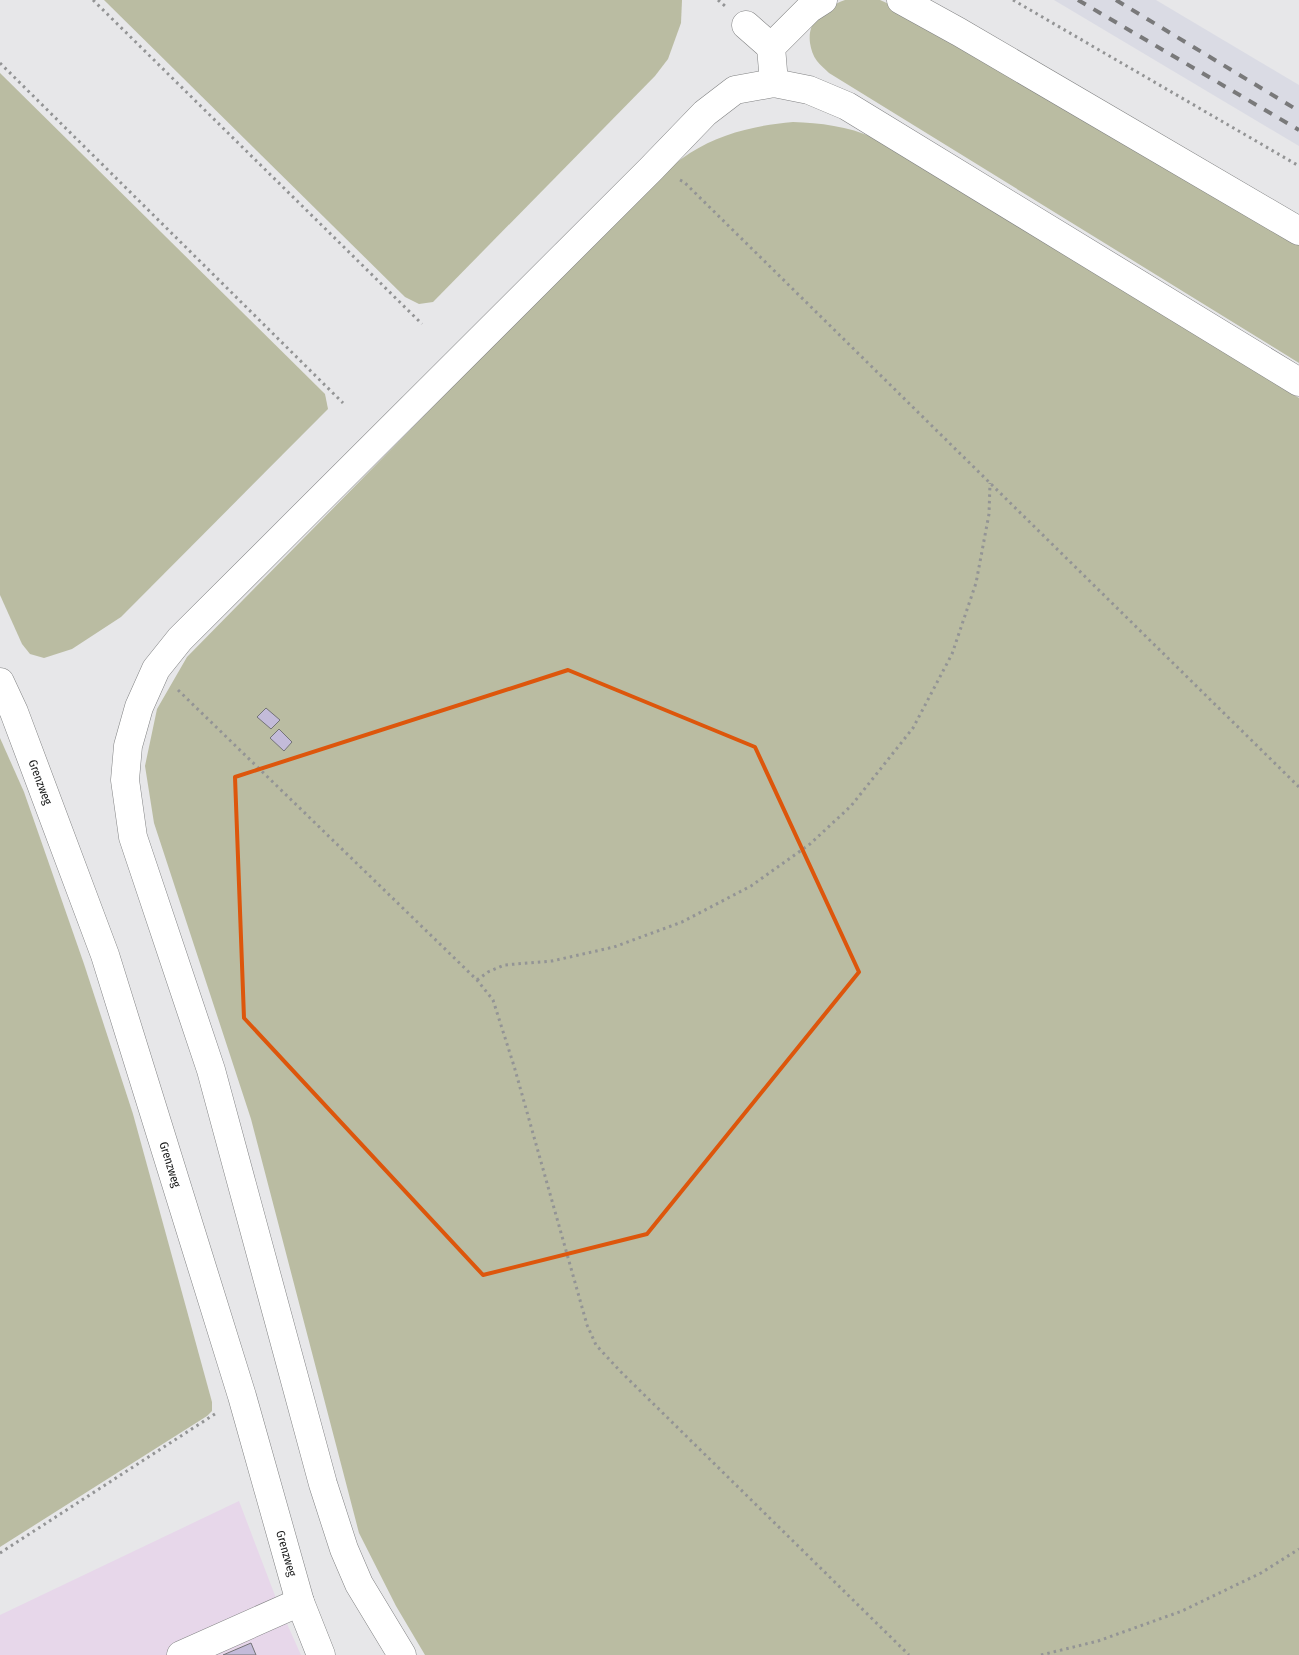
<svg xmlns="http://www.w3.org/2000/svg" width="1299" height="1655" font-family="'Fira Sans Condensed',sans-serif">
<style>
.industrial{fill:#e7d7ea}
.built{fill:#dadbe4}
.green{fill:#babca2}
.building{fill:#c3bbd9;stroke:#747476}
.lines{fill:none;stroke-linecap:round;stroke-linejoin:round}
.minor-casing{stroke:#818283;stroke-width:29}
.path{stroke:#939495;stroke-width:3;stroke-dasharray:2.5 4;stroke-linecap:butt}
.minor{stroke:#fff;stroke-width:28}
.rail{stroke:#79797a;stroke-width:4;stroke-dasharray:9 9;stroke-linecap:butt}
.marked{fill:none;stroke:#dd560c;stroke-width:4;stroke-linejoin:round}
.labels{text-anchor:middle;stroke-width:4;stroke-linejoin:round;paint-order:stroke}
.street-label{font-size:12px;fill:#151616;stroke:#fff}
</style>
<rect width="100%" height="100%" fill="#e7e7e9"/>
<polygon class="industrial" points="239,1501 279,1606 301,1655 0,1655 0,1615"/>
<polygon class="built" points="1054,0 1156,0 1299,85 1299,146"/>
<g class="green">
<polygon points="104,0 682,0 681,23 668,59 655,76 433,302 419,304 405,297"/>
<path d="M 845,0 L 880,0 L 900,9 L 1299,244 L 1299,363 L 829,73 C 825,69 820,65 817,61 C 813,56 811,49 810,43 C 807,20 825,7 845,0 Z"/>
<polygon points="0,73 325,394 328,409 121,617 72,649 44,658 30,654 22,644 0,595"/>
<path d="M 793,122 C 820,123 848,126 874,138 C 887,144 899,152 911,159 L 1299,398 L 1299,1655 L 425,1655 L 396,1606 L 359,1533 L 251,1119 L 154,823 L 145,766 L 157,709 L 187,657 L 654,182 C 666,172 677,161 690,153 C 721,133 757,125 793,122 Z"/>
<polygon points="0,738 24,792 84,964 133,1114 212,1402 212,1411 207,1416 0,1547"/>
</g>
<g class="building">
<polygon points="266,708 280,720 271,729 257,717"/>
<polygon points="279,729 292,742 284,751 270,738"/>
<polygon points="251,1643 256,1655 223,1655"/>
</g>
<g class="lines">
<g class="minor-casing">
<g id="minor">
<polyline points="901,0 959,32 1299,231"/>
<polyline points="746,25 771,47"/>
<polyline points="774,83 771,47 809,9 823,0"/>
<path id="s1" d="M 0,682 L 14,712 L 105,955 L 242,1396 L 300,1602 L 321,1655"/>
<polyline points="181,1655 300,1602"/>
<polyline points="402,1655 359,1584 344,1549 323,1484 211,1070 133,837 125,780 128,746 139,707 156,669 180,639 651,169 705,113 735,90 774,83 809,90 847,106 1299,382"/>
</g>
</g>
<g class="path">
<polyline points="93,0 422,324"/>
<polyline points="718,0 725,6"/>
<polyline points="1013,0 1299,166"/>
<polyline points="0,63 343,403"/>
<polyline points="680,180 684,182 1299,787"/>
<polyline points="178,690 477,980 493,1000 514,1066 587,1325 596,1345 620,1371 909,1655"/>
<polyline points="477,980 488,972 504,965 552,961 614,947 682,922 751,886 810,844 851,806 913,728 952,654 976,583 989,514 990,483"/>
<polyline points="0,1553 218,1412"/>
<polyline points="1041,1655 1098,1641 1182,1611 1261,1573 1299,1549"/>
</g>
<use href="#minor" class="minor"/>
<g class="rail">
<polyline points="1078,0 1299,130"/>
<polyline points="1116,0 1299,111"/>
</g>
</g>
<path class="marked" d="M 568,670 L 755,747 L 859,972 L 647,1234 L 483,1275 L 244,1018 L 235,777 Z"/>
<g class="labels">
<g class="street-label">
<text dy="4" stroke="none"><textPath href="#s1" startOffset="108">Grenzweg</textPath></text>
<text dy="4" stroke="none"><textPath href="#s1" startOffset="512">Grenzweg</textPath></text>
<text dy="4" stroke="none"><textPath href="#s1" startOffset="918">Grenzweg</textPath></text>
</g>
</g>
</svg>
